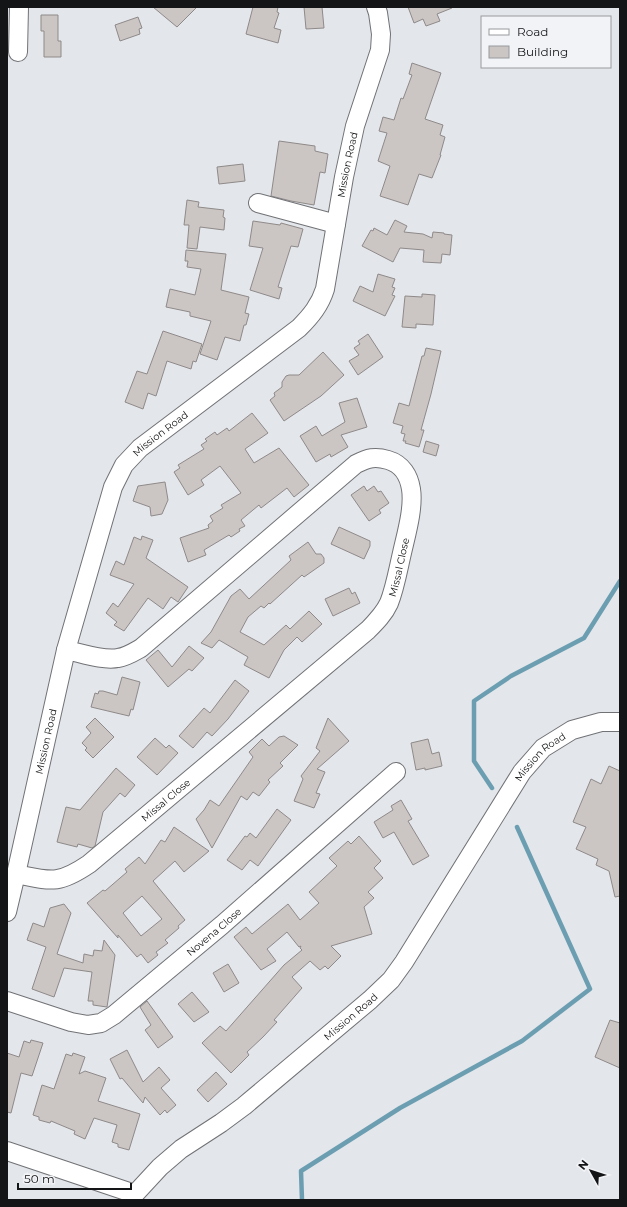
<svg xmlns="http://www.w3.org/2000/svg" width="627" height="1207" font-family="Montserrat,sans-serif">
<style>
.lines{fill:none;stroke-linecap:round;stroke-linejoin:round}
.stream{stroke:#6c9eb2;stroke-width:4.5}
.building{fill:#cbc5c4;stroke:#8f8a89;fill-rule:evenodd}
.street-casing{stroke:#717276;stroke-width:20}
.street{stroke:#fff;stroke-width:18}
.labels{text-anchor:middle;stroke-width:3;stroke-linejoin:round;paint-order:stroke}
.street-label{font-size:10px;fill:#141516;stroke:#f1f3f7}
</style>
<rect width="100%" height="100%" fill="#e3e6ea"/>
<g class="lines">
<g class="stream">
<polyline points="492,788 474,761 474,701 511,676 584,638 620,581"/>
<polyline points="302,1200 301,1171 400,1108 522,1041 590,989 517,827"/>
</g>
</g>
<g class="building">
<polygon points="153,7 197,7 177,27"/>
<polygon points="253,7 278,7 277,12 279,13 274,28 281,30 278,43 246,34"/>
<polygon points="304,7 322,7 324,28 306,29"/>
<polygon points="408,7 452,7 452,8 437,14 440,21 426,26 423,19 414,23"/>
<polygon points="41,15 58,15 58,41 61,41 61,57 44,57 44,31 41,31"/>
<polygon points="138,17 142,28 139,29 140,34 120,41 115,25"/>
<polygon points="412,63 441,73 425,119 443,125 440,135 445,137 440,155 441,155 432,178 419,174 408,205 380,196 390,166 378,161 387,133 379,131 383,117 394,120 401,98 403,99 412,75 409,74"/>
<polygon points="279,141 315,146 315,151 328,154 325,173 320,172 314,205 291,201 271,196"/>
<polygon points="243,164 245,181 219,184 217,167"/>
<polygon points="187,200 199,202 198,207 224,210 223,217 225,218 224,230 200,227 197,249 187,248 189,225 184,225"/>
<polygon points="395,220 407,226 404,232 423,234 432,238 433,232 444,233 444,234 452,235 450,255 442,254 441,263 423,262 424,250 400,248 393,262 362,246 371,230 373,231 374,228 387,235"/>
<polygon points="253,221 280,225 281,223 303,229 298,247 291,246 278,287 282,288 279,299 250,290 263,248 249,246"/>
<polygon points="186,250 226,254 221,290 249,297 245,313 249,314 246,325 244,325 240,341 225,337 217,360 200,354 211,321 190,316 190,312 166,307 170,289 195,295 201,269 187,267 188,261 185,261"/>
<polygon points="378,274 395,279 392,287 395,288 392,295 395,296 385,316 353,301 360,286 373,292"/>
<polygon points="422,294 435,295 433,325 416,324 416,328 402,327 405,296 422,297"/>
<polygon points="163,331 202,344 196,362 193,361 191,369 167,361 156,396 148,393 143,409 125,402 137,371 147,374"/>
<polygon points="368,334 383,357 358,375 349,361 359,355 354,348 360,344 358,341"/>
<polygon points="426,348 441,351 431,394 421,430 424,430 419,447 405,443 406,441 403,441 405,434 401,433 403,426 393,423 399,403 409,406 422,356 424,356"/>
<polygon points="323,352 344,375 321,396 284,421 270,400 275,396 274,393 282,387 282,382 286,376 289,375 299,375"/>
<polygon points="357,398 367,427 341,435 348,447 331,457 330,454 316,462 300,436 316,426 322,436 345,422 339,403"/>
<polygon points="252,413 268,433 245,449 254,463 279,448 309,485 294,497 287,488 261,508 259,505 241,520 245,526 239,529 240,531 231,537 229,535 204,550 206,555 188,562 180,538 209,528 208,525 213,521 210,516 223,508 221,505 241,493 220,466 201,480 204,485 188,495 174,472 180,468 178,465 204,449 201,445 207,441 205,439 215,432 217,435 227,428 229,431"/>
<polygon points="426,441 439,445 436,456 423,452"/>
<polygon points="165,482 168,500 162,514 151,516 150,507 133,501 138,486"/>
<polygon points="364,486 367,491 374,486 378,492 381,491 389,503 379,510 381,513 369,521 351,495"/>
<polygon points="339,527 370,541 370,546 364,559 331,544"/>
<polygon points="142,536 153,540 146,558 188,587 178,602 171,597 163,609 148,598 124,631 114,625 117,622 106,613 113,603 118,607 134,584 110,575 116,561 124,565 134,537 141,540"/>
<polygon points="308,542 316,554 321,554 324,558 324,563 304,577 302,575 270,604 269,603 264,608 261,606 248,617 240,632 264,645 286,625 290,629 309,611 322,624 302,642 297,637 284,650 269,678 244,665 248,657 219,640 212,648 201,643 211,632 231,596 240,589 249,599 291,560 289,556"/>
<polygon points="349,588 352,594 355,592 360,603 333,616 325,599"/>
<polygon points="189,646 204,658 192,671 189,669 168,687 146,660 158,650 172,667"/>
<polygon points="122,677 140,682 133,710 131,709 129,716 91,707 95,693 98,694 99,691 103,691 117,695"/>
<polygon points="235,680 249,691 228,719 212,736 207,732 193,748 179,736 204,708 210,713"/>
<polygon points="95,718 114,737 93,758 85,750 87,748 82,743 91,733 86,727"/>
<polygon points="328,718 349,741 317,769 325,772 316,793 320,794 314,808 294,801 303,779 301,776 320,751 316,748"/>
<polygon points="284,736 298,745 280,763 283,766 268,780 270,782 259,796 253,792 247,800 241,796 212,848 196,819 204,810 210,800 219,806 253,757 249,752 262,739 269,746 279,737"/>
<polygon points="155,738 166,748 169,745 178,753 157,775 137,757"/>
<polygon points="428,739 432,754 439,752 442,766 425,770 425,768 416,770 411,743"/>
<polygon points="609,766 620,771 620,896 615,897 609,871 596,865 598,859 576,849 586,827 573,822 591,779 601,784"/>
<polygon points="116,768 135,785 125,797 120,793 103,812 95,846 92,848 78,844 77,847 57,842 66,807 80,810"/>
<polygon points="401,800 412,819 408,821 429,856 413,865 394,832 383,838 374,822 393,810 391,806"/>
<polygon points="277,809 291,820 258,866 250,860 242,870 227,860 245,836 247,837 250,833 256,838"/>
<path d="M 174,827 L 209,851 L 184,872 L 175,861 L 153,881 L 185,920 L 178,926 L 179,928 L 165,940 L 168,943 L 156,952 L 158,955 L 148,963 L 141,954 L 137,957 L 118,935 L 118,938 L 87,903 L 103,890 L 105,891 L 127,872 L 125,869 L 139,857 L 145,864 L 161,840 L 165,842 ZM 142,896 L 162,919 L 141,936 L 123,913 Z"/>
<polygon points="359,836 381,861 374,868 383,878 368,892 374,898 364,907 372,934 331,946 341,956 328,969 325,966 320,970 310,961 292,977 302,988 274,1020 277,1022 263,1037 247,1052 249,1055 231,1073 202,1043 220,1026 226,1031 284,965 302,950 300,948 301,946 299,947 287,932 267,949 276,961 261,970 234,937 246,927 252,934 288,904 300,920 319,903 309,892 337,866 329,858 348,841 351,844"/>
<polygon points="64,904 71,913 57,954 83,963 84,954 93,956 94,950 102,951 104,940 115,955 107,1007 93,1005 93,1001 88,1001 92,972 64,968 54,997 32,989 46,947 27,940 33,923 44,927 50,908"/>
<polygon points="228,964 239,983 224,992 213,973"/>
<polygon points="192,992 209,1012 194,1022 178,1004"/>
<polygon points="147,1001 173,1037 158,1048 145,1030 151,1025 140,1007"/>
<polygon points="610,1020 620,1023 620,1068 595,1057"/>
<polygon points="31,1040 43,1043 32,1076 21,1073 11,1113 7,1112 7,1053 19,1057 24,1041 30,1043"/>
<polygon points="127,1050 143,1082 159,1067 170,1080 161,1088 176,1105 167,1113 165,1110 160,1115 145,1097 143,1103 122,1078 120,1079 110,1059"/>
<polygon points="73,1053 85,1057 79,1074 85,1071 106,1078 98,1101 140,1114 129,1150 118,1147 118,1144 112,1142 117,1125 94,1118 85,1139 74,1134 75,1131 51,1121 50,1123 39,1120 39,1117 33,1115 42,1085 54,1089 66,1054 72,1056"/>
<polygon points="216,1072 227,1084 208,1102 197,1090"/>
</g>
<g class="lines">
<g class="street-casing">
<g id="street">
<polyline points="18,52 19,7"/>
<polyline points="258,203 336,224"/>
<path id="s1" d="M 16,874 C 51,881 58,885 89,864 L 368,630 C 376,622 384,614 389,603 C 395,588 398,570 402,553 C 406,535 414,508 411,489 C 409,476 402,464 388,460 C 375,456 368,458 356,464 L 141,648 C 134,652 126,657 118,658 C 103,661 81,653 66,650"/>
<path id="s2" d="M 7,912 L 16,874 L 66,650 L 113,487 L 124,465 L 140,448 L 299,328 C 311,316 320,305 325,289 L 344,177 L 355,126 L 380,50 L 381,34 L 378,13 L 376,7"/>
<path id="s3" d="M 7,1001 L 71,1022 L 88,1025 L 101,1023 L 114,1015 L 222,925 L 396,772"/>
<path id="s4" d="M 7,1151 L 135,1194 L 160,1167 L 181,1149 L 221,1123 L 244,1106 L 370,1000 L 391,980 L 404,962 L 522,772 L 543,748 L 572,730 L 601,722 L 620,722"/>
</g>
</g>
<use href="#street" class="street"/>
</g>
<g class="labels">
<g class="street-label">
<text dy="4" stroke="none"><textPath href="#s2" startOffset="859">Mission Road</textPath></text>
<text dy="4" stroke="none"><textPath href="#s2" startOffset="511">Mission Road</textPath></text>
<text dy="4" stroke="none"><textPath href="#s1" startOffset="513">Missal Close</textPath></text>
<text dy="4" stroke="none"><textPath href="#s2" startOffset="175">Mission Road</textPath></text>
<text dy="4" stroke="none"><textPath href="#s4" startOffset="739">Mission Road</textPath></text>
<text dy="4" stroke="none"><textPath href="#s1" startOffset="177">Missal Close</textPath></text>
<text dy="4" stroke="none"><textPath href="#s3" startOffset="243">Novena Close</textPath></text>
<text dy="4" stroke="none"><textPath href="#s4" startOffset="415">Mission Road</textPath></text>
</g>
</g>
<rect width="627" height="1207" fill="none" stroke="#141516" stroke-width="16"/>
<rect x="481" y="16" width="130" height="52" fill="#f1f3f7" stroke="#999a9d"/>
<rect x="489" y="29" width="20" height="6" fill="#ffffff" stroke="#999a9d"/>
<text x="517" y="36" font-size="12" fill="#141516">Road</text>
<rect x="489" y="46" width="20" height="12" fill="#cbc5c4" stroke="#999a9d"/>
<text x="517" y="56" font-size="12" fill="#141516">Building</text>
<g transform="translate(591 1171) rotate(309)" stroke="#f1f3f7" stroke-width="3" paint-order="stroke">
<path d="M0-3L7 15L0 10L-7 15Z" fill="#141516"/>
<text y="-6" font-size="11" font-weight="bold" text-anchor="middle" fill="#141516">N</text>
</g>
<path d="M18 1183v6h113v-6" fill="none" stroke="#141516" stroke-width="2"/>
<text x="24" y="1183" font-size="12" fill="#141516" stroke="#f1f3f7" stroke-width="3" paint-order="stroke">50 m</text>
</svg>
